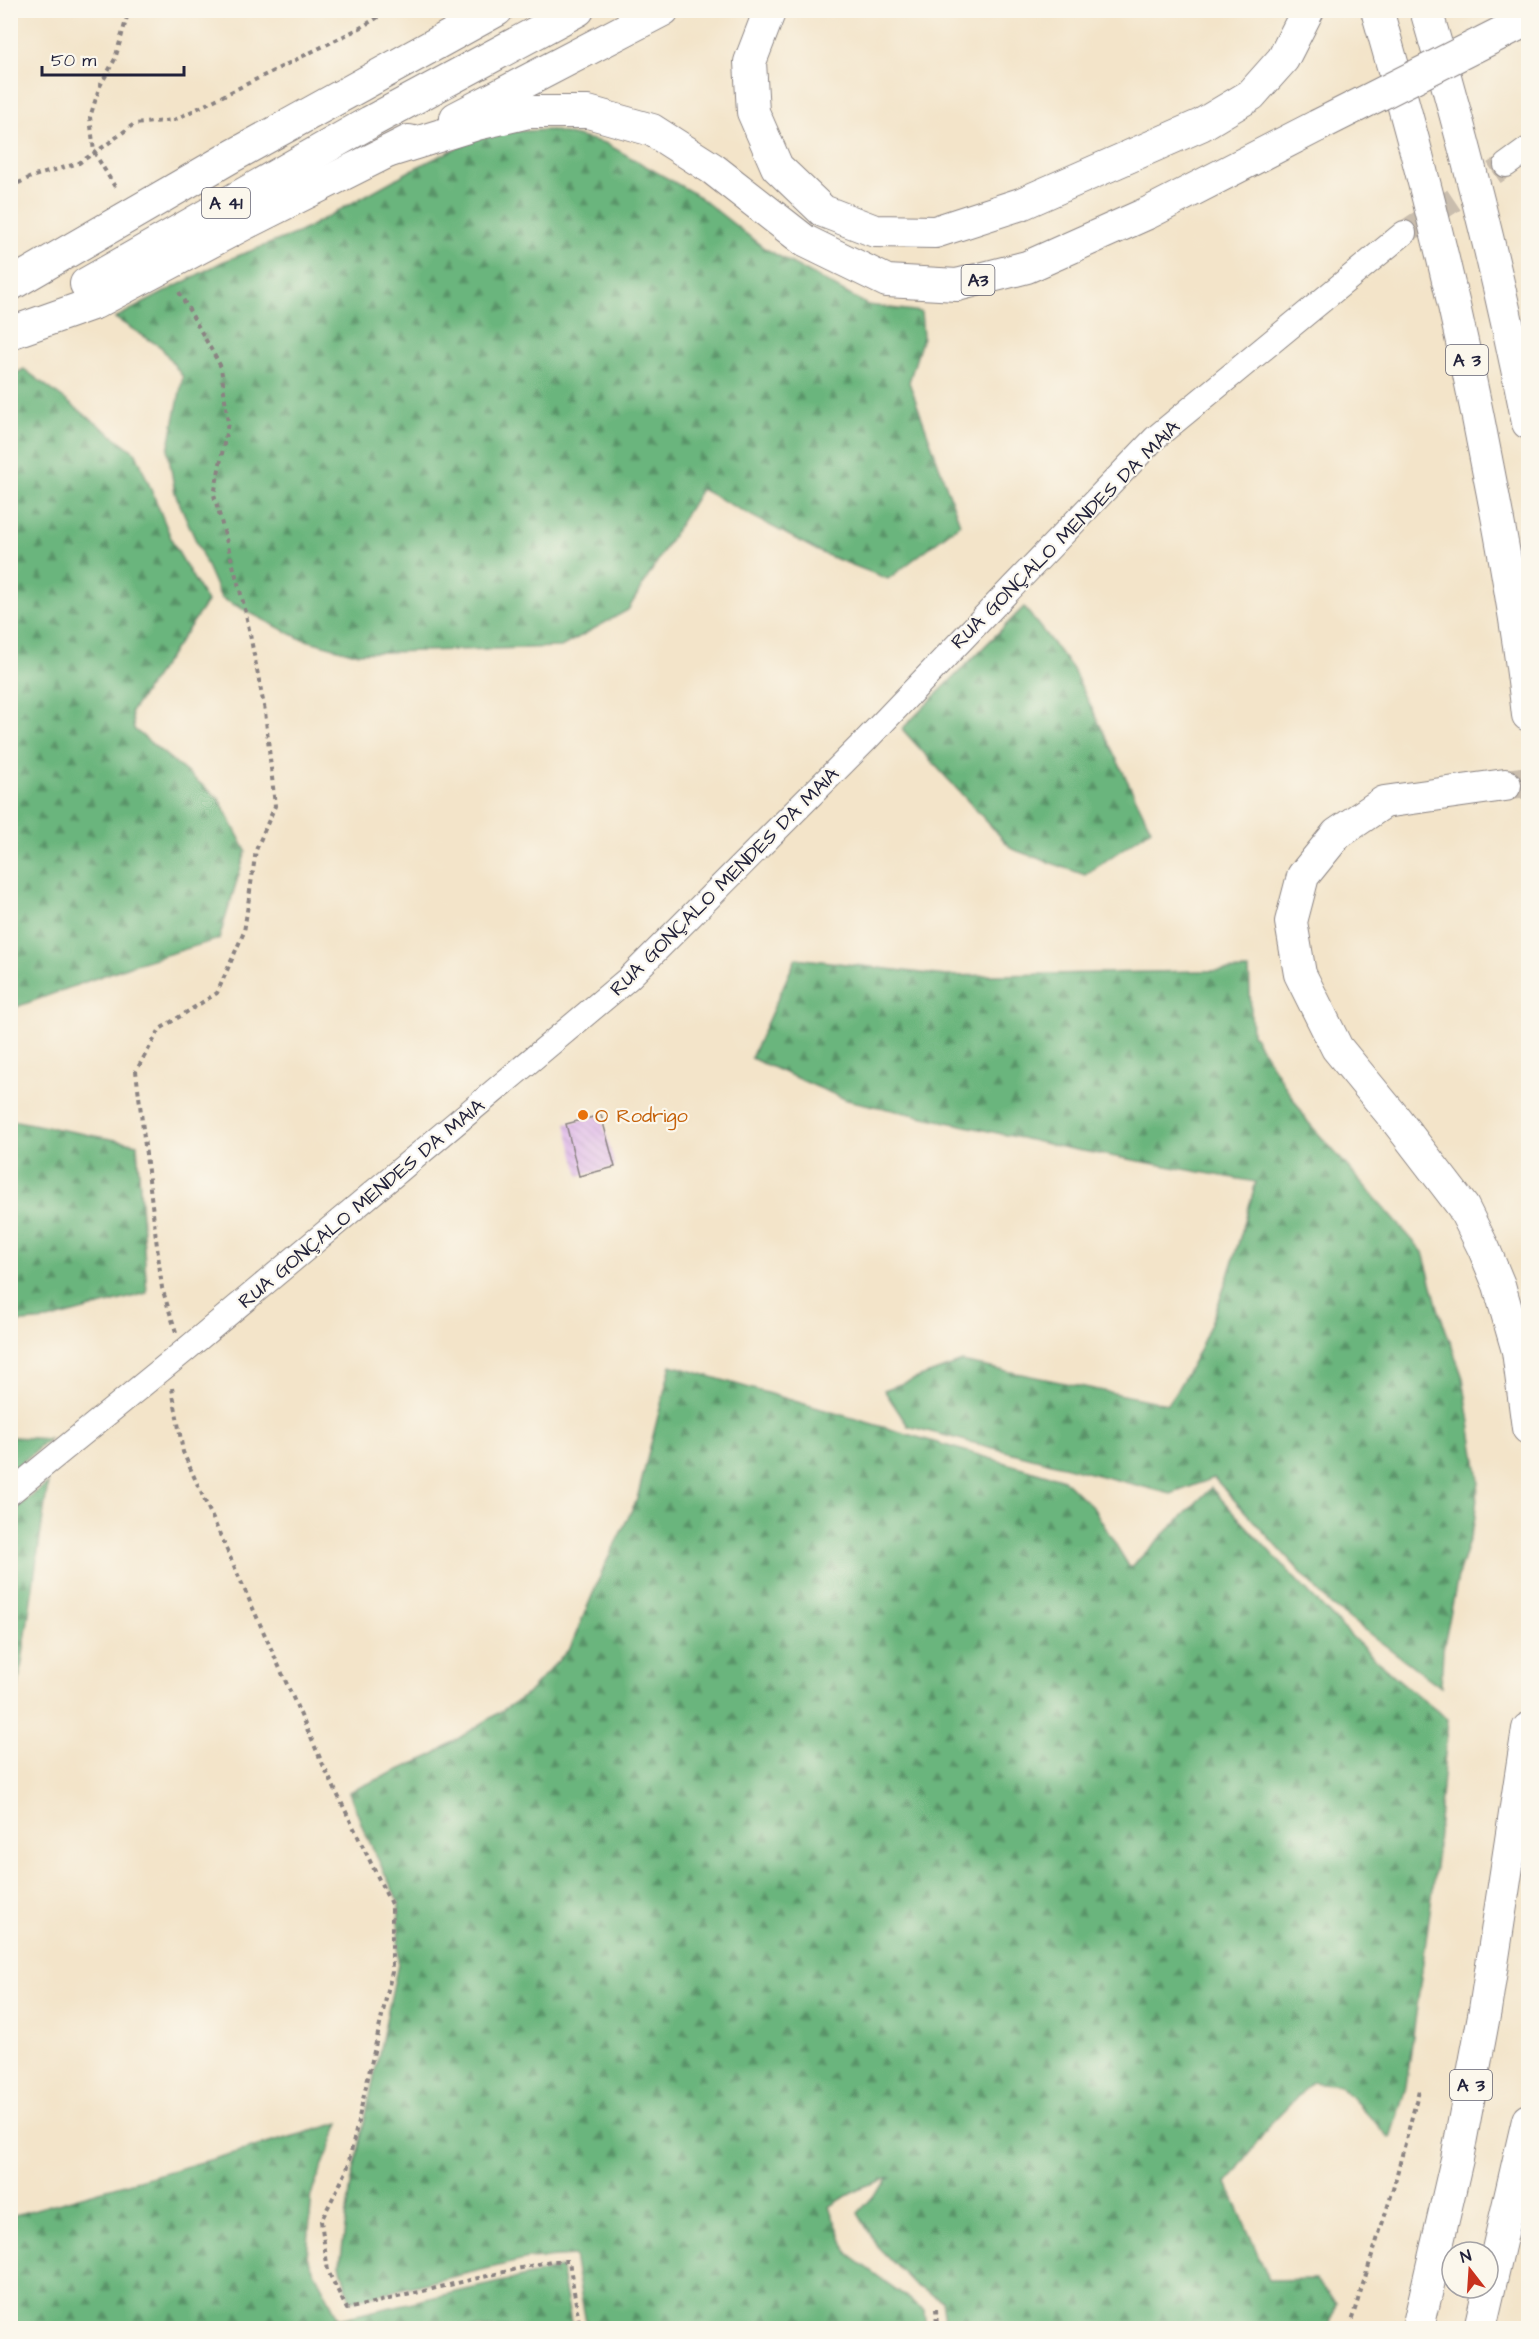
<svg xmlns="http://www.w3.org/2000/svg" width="1539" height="2339" font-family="'Architects Daughter',sans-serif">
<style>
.forest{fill:url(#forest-firs);stroke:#466c5c;stroke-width:1.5}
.building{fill:url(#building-back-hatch)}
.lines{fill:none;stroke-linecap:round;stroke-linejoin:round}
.secondary-tunnel{stroke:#c9bdad;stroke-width:24;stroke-dasharray:24 12;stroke-linecap:butt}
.highway-tunnel{stroke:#c9bdad;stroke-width:32;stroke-dasharray:32 16;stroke-linecap:butt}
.secondary-casing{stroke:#8a8382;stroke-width:26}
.highway-casing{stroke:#8a8382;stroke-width:34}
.path{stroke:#8a8382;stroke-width:4;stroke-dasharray:4.5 4.5;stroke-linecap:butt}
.secondary{stroke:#fff;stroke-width:24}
.highway{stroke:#fff;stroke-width:32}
.highway-bridge-casing{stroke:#8a8382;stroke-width:34;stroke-linecap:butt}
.highway-bridge{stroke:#fff;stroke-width:32}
.food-dot{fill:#e8710a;stroke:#fbf7ec;stroke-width:2}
.labels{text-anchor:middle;stroke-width:4.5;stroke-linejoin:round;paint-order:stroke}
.shield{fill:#fbf7ec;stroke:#636270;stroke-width:1.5}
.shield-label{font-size:18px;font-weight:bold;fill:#22223b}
.street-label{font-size:20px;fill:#22223b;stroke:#fbf7ec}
.food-label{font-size:20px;fill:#c56008;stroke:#fbf7ec;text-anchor:start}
</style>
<defs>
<pattern id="forest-firs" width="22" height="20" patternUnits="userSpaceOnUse" patternTransform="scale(1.5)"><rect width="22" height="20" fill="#6bb57d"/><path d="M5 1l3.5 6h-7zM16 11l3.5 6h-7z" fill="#589368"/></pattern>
<pattern id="building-back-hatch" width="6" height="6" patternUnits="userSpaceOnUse" patternTransform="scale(1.5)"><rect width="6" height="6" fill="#d7a8e7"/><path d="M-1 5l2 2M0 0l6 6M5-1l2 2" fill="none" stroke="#b890c7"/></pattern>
</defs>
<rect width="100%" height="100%" fill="#fbf7ec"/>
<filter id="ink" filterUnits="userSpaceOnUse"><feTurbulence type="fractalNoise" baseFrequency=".0167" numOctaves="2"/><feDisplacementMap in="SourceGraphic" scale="12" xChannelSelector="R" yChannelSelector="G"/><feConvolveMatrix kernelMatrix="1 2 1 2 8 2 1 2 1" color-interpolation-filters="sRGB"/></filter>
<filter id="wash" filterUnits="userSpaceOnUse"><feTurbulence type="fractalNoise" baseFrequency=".008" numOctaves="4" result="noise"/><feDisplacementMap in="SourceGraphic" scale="24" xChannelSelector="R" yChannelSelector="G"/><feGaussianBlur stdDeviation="1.35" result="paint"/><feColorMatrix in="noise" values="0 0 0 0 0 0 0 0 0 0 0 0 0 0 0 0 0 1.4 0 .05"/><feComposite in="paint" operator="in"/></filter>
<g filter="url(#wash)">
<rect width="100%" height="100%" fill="#f3e4c9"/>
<g class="forest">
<polygon points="551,130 605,143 697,195 764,248 868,305 921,312 923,337 909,382 960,524 888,579 824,554 701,489 628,610 561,647 352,653 299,638 221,598 175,493 168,451 183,377 161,347 115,318 222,262 300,232 417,167 490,132"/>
<polygon points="24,369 136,453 174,545 207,602 131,712 134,729 219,799 246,851 219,939 132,965 11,1009 10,377"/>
<polygon points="1024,607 1072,668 1151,829 1085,875 1012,849 902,729"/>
<path d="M 796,958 L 946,976 L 1249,970 L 1252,1034 L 1308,1122 L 1423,1252 L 1438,1308 L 1463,1378 L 1479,1480 L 1474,1524 L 1459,1572 L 1443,1649 L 1441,1687 L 1331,1605 L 1214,1478 L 1171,1494 L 908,1426 L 884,1390 L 962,1362 L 1167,1404 C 1214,1339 1234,1258 1256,1182 L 1066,1148 L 847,1100 L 751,1058 Z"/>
<polygon points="11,1120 137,1144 147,1293 48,1320 11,1323"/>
<path d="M 671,1365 L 1064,1480 L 1094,1509 L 1130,1568 L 1211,1488 C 1286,1568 1359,1654 1448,1719 L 1433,1889 L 1406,2087 L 1390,2138 L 1340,2085 L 1312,2082 L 1271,2124 L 1227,2183 L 1269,2280 L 1315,2279 L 1336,2303 L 1330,2328 L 946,2328 L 942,2300 L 916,2286 L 877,2246 L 858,2213 L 890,2178 L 859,2188 L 829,2207 L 849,2255 L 924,2310 L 926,2328 L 587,2328 L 574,2256 L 528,2259 L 350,2301 L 340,2264 L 351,2184 L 398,1964 L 399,1903 L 363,1828 L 349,1792 L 431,1756 L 525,1696 L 570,1648 L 604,1567 L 637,1499 Z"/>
<polygon points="11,1437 49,1439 11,1472"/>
<polygon points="48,1483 11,1737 11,1512"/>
<polygon points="340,2123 312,2192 307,2257 339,2319 561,2268 572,2328 11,2328 11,2216"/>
</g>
<g id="blocks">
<polygon class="building" points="601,1115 615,1167 579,1176 566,1124"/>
</g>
</g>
<g filter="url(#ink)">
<use href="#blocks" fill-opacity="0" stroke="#8a8382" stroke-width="1.5"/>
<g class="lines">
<polyline class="secondary-tunnel" points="1404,233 1506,165"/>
<polyline class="highway-tunnel" points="1505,785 1528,782"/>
<g class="secondary-casing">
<g id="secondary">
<polyline points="1506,165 1528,149"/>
<polyline points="10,1493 183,1352 629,978 866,740 1155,438 1404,233"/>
</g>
</g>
<g class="highway-casing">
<g id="highway">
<polyline points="770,10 750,62 753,112 777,167 823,211 875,231 935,232 1021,204 1201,125 1251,95 1283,59 1308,10"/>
<path d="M 1377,10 C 1421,162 1459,314 1488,469 C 1504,550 1519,632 1528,715"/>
<path d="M 1426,10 C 1466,147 1501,284 1528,423"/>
<polyline points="456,118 663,10"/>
<polyline points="390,151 477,124 529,112 588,112 652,130 713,169 805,241 887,281 957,285 1027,267 1148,213 1317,126"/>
<polyline points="86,284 370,122 578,10"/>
<polyline points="10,285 229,158 497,10"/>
<polyline points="10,333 95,303 242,225 409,141"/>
<polyline points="1505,785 1384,802 1337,834 1303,876 1291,922 1300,974 1337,1048 1397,1121 1463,1207 1484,1249 1499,1285 1518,1351 1528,1428"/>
<polyline points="1418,2328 1457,2159 1485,2010 1528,1729"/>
<polyline points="1480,2328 1528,2120"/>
</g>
</g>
<g class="path">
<polyline points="10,187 31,177 79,163 106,145 134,124 174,120 360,28 390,10"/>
<polyline points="115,187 94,152 90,117 100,86 115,59 129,10"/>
<polyline points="176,1332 162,1288 136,1071 160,1029 217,993 244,932 256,850 275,806 265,711 245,609 214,495 228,423 221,367 179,292"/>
<polyline points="172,1388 183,1452 324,1767 392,1906 392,1972 347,2170 321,2221 328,2271 347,2309 551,2261 569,2261 580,2328"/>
<polyline points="936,2309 937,2328"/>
<polyline points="1349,2328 1392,2193 1419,2090"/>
</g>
<use href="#secondary" class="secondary"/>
<use href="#highway" class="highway"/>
<g class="highway-bridge-casing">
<polyline id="highway-bridge" points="1317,126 1523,22"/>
</g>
<use href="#highway-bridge" class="highway-bridge"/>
</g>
</g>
<circle class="food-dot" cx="583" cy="1115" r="6"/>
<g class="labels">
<g class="shield">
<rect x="202" y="188" width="48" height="30" rx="4.5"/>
<rect x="961.5" y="265" width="33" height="30" rx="4.5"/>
<rect x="1446" y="345" width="42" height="30" rx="4.5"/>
<rect x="1450" y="2070" width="42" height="30" rx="4.5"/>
</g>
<g class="shield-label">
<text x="226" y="209">A 41</text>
<text x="978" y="286">A3</text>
<text x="1467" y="366">A 3</text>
<text x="1471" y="2091">A 3</text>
</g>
<g class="street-label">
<text transform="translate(1065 534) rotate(-45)" y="7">RUA GONÇALO MENDES DA MAIA</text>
<text transform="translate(724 881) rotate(-45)" y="7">RUA GONÇALO MENDES DA MAIA</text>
<text transform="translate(361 1203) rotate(-40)" y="7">RUA GONÇALO MENDES DA MAIA</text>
</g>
<g class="food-label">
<text x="595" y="1122">O Rodrigo</text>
</g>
</g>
<rect width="1539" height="2339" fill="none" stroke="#fbf7ec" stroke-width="36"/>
<g transform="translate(1470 2270) rotate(343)"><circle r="28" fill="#fbf7ec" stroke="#a4a2a5" stroke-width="1.5"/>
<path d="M0-4.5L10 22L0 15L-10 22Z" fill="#c8321e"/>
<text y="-9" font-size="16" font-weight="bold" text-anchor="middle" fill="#22223b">N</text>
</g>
<path d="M42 66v9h142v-9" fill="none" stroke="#22223b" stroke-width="3"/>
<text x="51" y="66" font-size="18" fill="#22223b" stroke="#fbf7ec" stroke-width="4.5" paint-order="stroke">50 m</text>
</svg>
